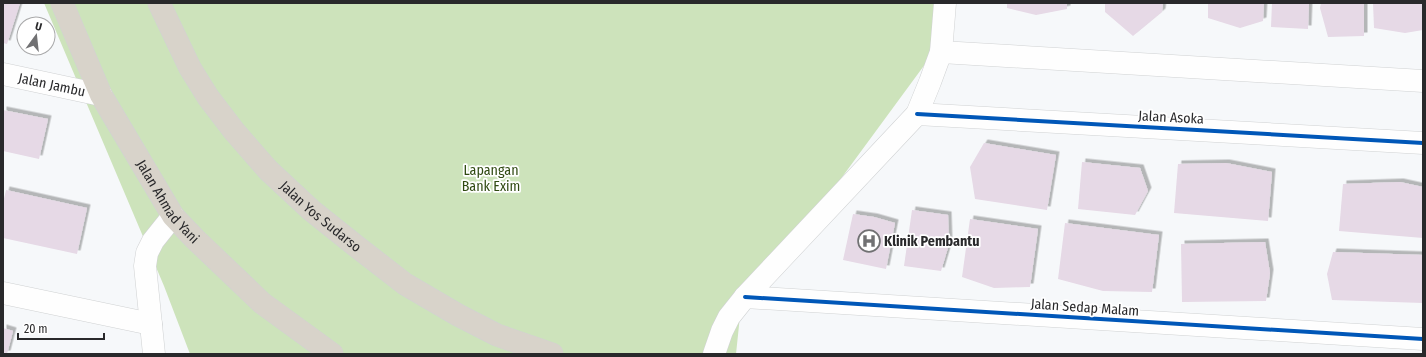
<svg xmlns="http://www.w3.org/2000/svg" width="1426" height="357" font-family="'Fira Sans Condensed',sans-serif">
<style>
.green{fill:#cde3bb}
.building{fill:#e6d9e6;filter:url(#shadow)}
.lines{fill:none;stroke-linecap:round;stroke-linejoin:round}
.minor-casing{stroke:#d0d2d3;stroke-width:23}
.highway-casing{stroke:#d1d2d3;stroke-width:23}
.minor{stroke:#fefefe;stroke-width:22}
.highway{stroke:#d8d3ca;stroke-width:22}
.cycleway-casing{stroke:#fff;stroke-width:6}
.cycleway{stroke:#0057b8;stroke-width:4}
.labels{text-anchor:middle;stroke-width:3.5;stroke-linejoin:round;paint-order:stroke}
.street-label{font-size:14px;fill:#29292b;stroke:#fff}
.park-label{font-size:14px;fill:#304a12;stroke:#fff}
.poi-label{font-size:14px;font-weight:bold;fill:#29292b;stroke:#fff;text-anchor:start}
</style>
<defs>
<filter id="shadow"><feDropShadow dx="3.5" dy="-3.5" stdDeviation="0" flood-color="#0004"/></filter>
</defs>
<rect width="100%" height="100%" fill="#f6f8fa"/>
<polygon class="green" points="44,3 938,3 934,52 740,316 736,354 190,354 164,286"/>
<g class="building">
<polygon points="3,3 20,3 7,44 3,43"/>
<polygon points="1007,3 1067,3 1067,9 1036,15 1007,8"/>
<polygon points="1105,3 1163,3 1162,12 1133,36 1105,12"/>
<polygon points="1208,3 1264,3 1263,21 1240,28 1208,18"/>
<polygon points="1272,3 1309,3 1308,29 1271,27"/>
<polygon points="1321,3 1364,3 1364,36 1328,37 1320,8"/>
<polygon points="1373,3 1423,3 1423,30 1405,33 1374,28"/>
<polygon points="3,110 48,119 39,159 3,151"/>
<polygon points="984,143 1056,155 1047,210 975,199 970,167"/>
<polygon points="1082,162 1140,168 1148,191 1135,215 1078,209"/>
<polygon points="1226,163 1272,172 1268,221 1174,213 1178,164"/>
<polygon points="1400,182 1423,187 1423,238 1339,231 1343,184"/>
<polygon points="6,190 87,208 77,254 3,238 3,203"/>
<polygon points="912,210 948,215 949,244 941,271 904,266"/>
<polygon points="853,214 874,217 895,223 886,269 843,260"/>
<polygon points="970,219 1038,229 1030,287 994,288 962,277"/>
<polygon points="1065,223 1159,235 1152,292 1103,291 1058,279"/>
<polygon points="1265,242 1270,273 1266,301 1182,302 1181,244"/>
<polygon points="1333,252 1423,255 1423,303 1332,300 1327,274"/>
<polygon points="3,328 13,331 7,354 3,354"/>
</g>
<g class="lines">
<g class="minor-casing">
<g id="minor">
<polyline points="941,52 1423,81"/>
<path id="s1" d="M 3,74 L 101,95"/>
<polyline points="917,114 1423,143"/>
<polyline points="3,293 151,324"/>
<polyline points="745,297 1423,339"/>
<polyline points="154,354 145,266 147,253 153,241 173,216"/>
<polyline points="714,354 722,331 729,317 745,297 917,114 930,82 941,52 945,3"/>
</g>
</g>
<g class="highway-casing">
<g id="highway">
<path id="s2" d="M 62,3 L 101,95 L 173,216 L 195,239 L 262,303 L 332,354"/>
<path id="s3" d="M 159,3 L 190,68 L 208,97 L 234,131 L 268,170 L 311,210 L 356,246 L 405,284 L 458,315 L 497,335 L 552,354"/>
</g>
</g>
<use href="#minor" class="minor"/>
<use href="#highway" class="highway"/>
<g class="cycleway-casing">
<g id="cycleway">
<polyline points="917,114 1423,143"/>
<polyline points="745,297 1423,339"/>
</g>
</g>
<use href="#cycleway" class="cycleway"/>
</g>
<defs>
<g id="hospital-ring" transform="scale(1.15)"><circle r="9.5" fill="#fff" stroke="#717173" stroke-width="1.5"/><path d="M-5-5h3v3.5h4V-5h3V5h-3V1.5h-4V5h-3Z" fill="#717173"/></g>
</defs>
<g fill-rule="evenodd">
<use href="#hospital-ring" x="869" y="241"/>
</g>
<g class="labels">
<g class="street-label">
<text dy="5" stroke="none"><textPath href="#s1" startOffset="50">Jalan Jambu</textPath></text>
<text transform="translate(1171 117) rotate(3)" y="5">Jalan Asoka</text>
<text dy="5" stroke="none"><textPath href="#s2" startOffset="226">Jalan Ahmad Yani</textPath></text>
<text dy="5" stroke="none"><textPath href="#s3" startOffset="271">Jalan Yos Sudarso</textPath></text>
<text transform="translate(1085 307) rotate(4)" y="5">Jalan Sedap Malam</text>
</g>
<g class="park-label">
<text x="491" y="175">Lapangan<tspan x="491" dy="16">Bank Exim</tspan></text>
</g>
<g class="poi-label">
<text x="884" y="246">Klinik Pembantu</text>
</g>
</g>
<rect width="1426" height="357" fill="none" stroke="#29292b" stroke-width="8"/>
<g transform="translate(36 36) rotate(15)"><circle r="19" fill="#ffffff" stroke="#a9a9aa"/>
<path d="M0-3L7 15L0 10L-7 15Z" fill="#717173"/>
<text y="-6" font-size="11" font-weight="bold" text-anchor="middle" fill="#29292b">U</text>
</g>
<path d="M18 333v6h86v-6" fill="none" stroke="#29292b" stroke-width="2"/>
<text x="24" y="333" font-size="12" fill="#29292b" stroke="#ffffff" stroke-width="3" paint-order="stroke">20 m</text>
</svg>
